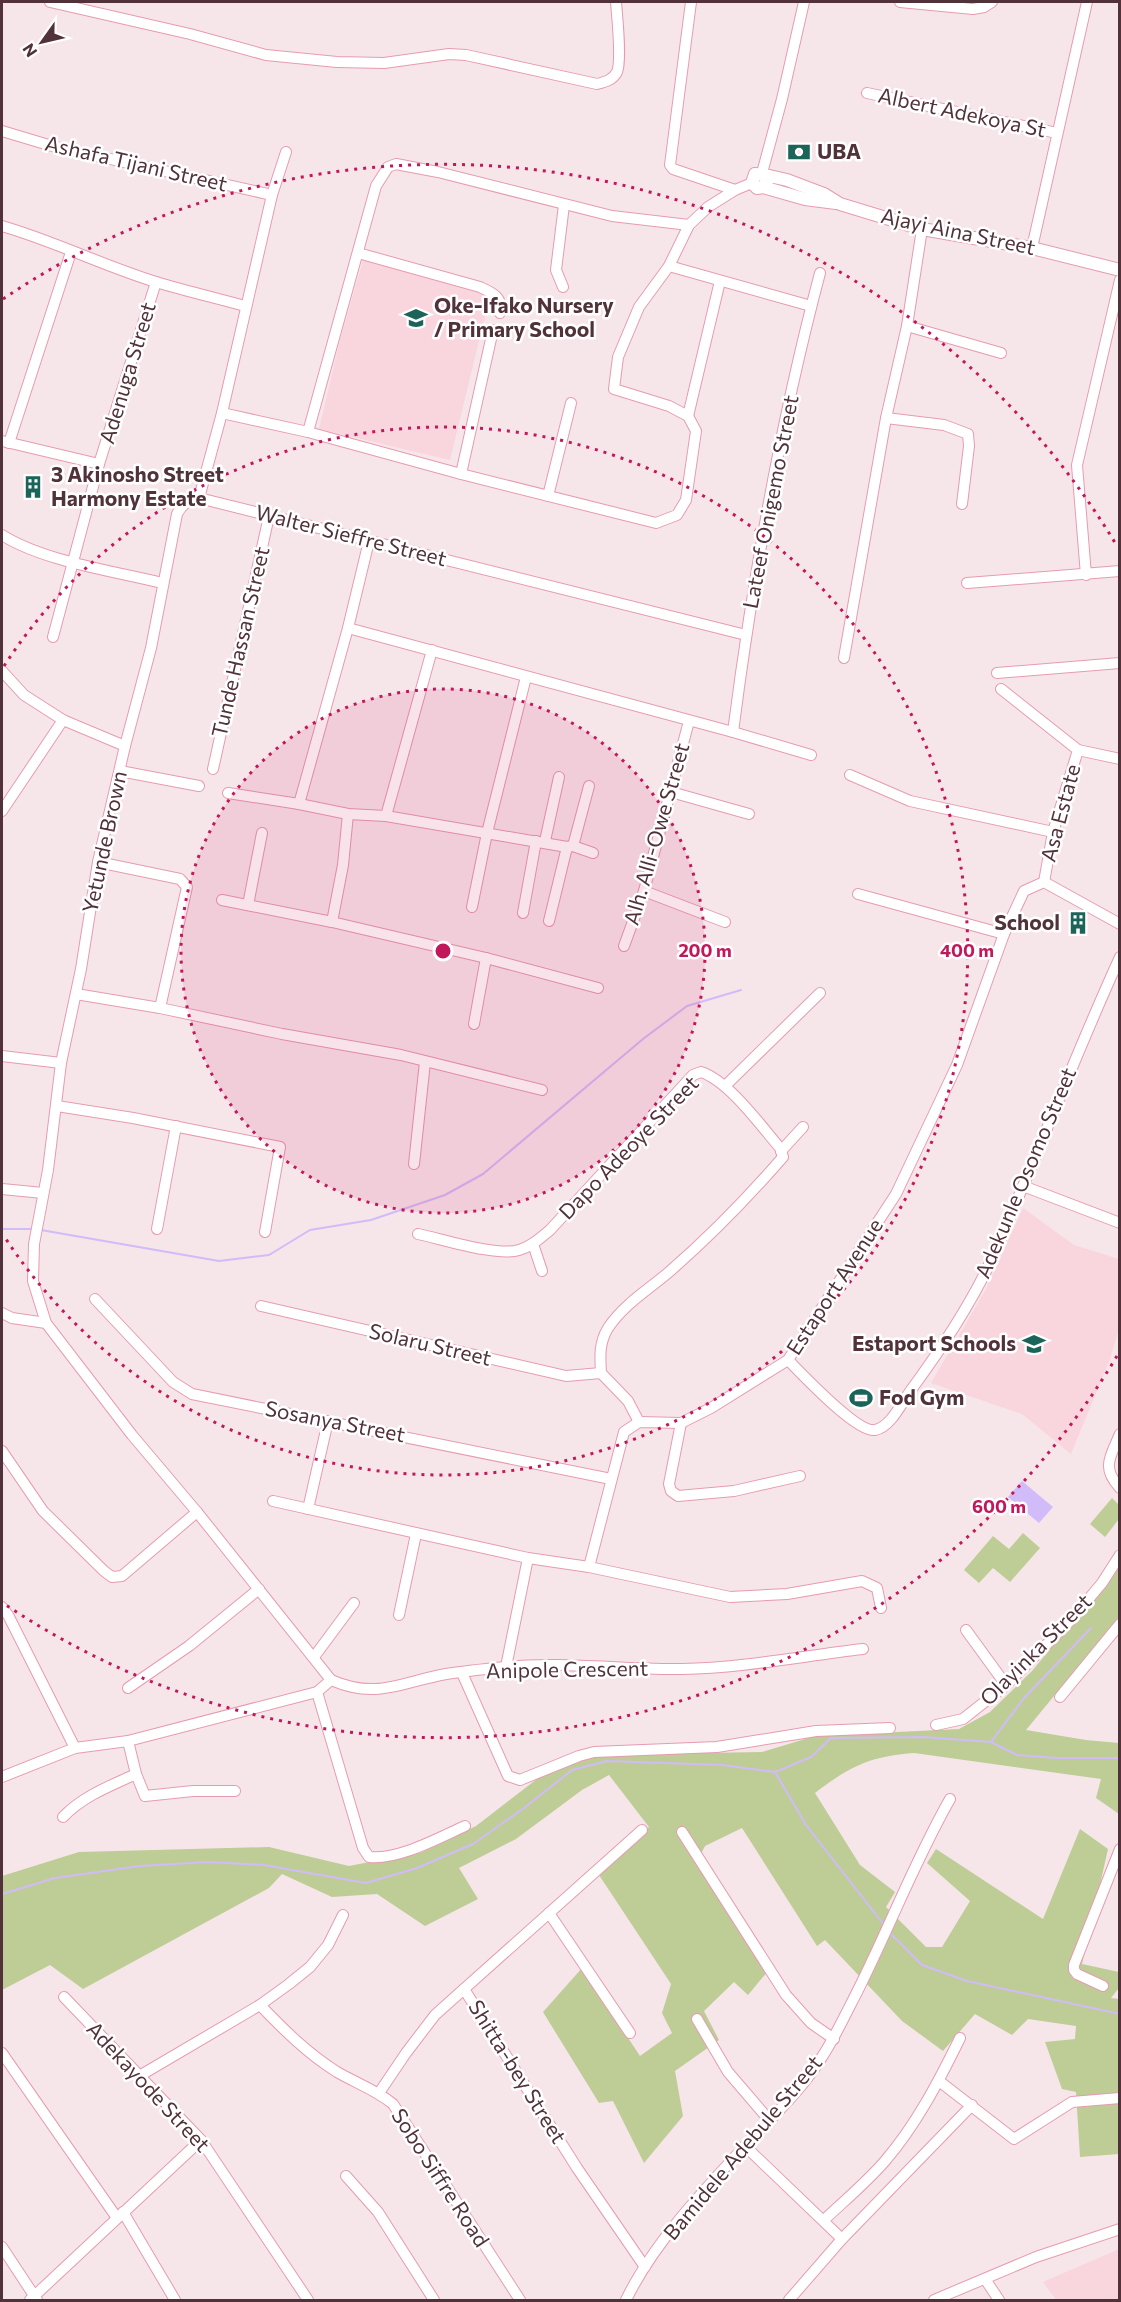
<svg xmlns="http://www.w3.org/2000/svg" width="1121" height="2302" font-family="Commissioner,sans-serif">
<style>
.built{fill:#f9d5de}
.green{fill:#becd96}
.water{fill:#d1bbf9}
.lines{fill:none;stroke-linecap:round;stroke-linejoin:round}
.stream{stroke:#d1bbf9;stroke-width:2}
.minor-casing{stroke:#e79bb1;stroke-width:12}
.tertiary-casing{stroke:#e79bb1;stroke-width:14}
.minor{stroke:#fff;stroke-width:10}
.tertiary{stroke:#fff;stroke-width:12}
.ring{fill:none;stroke:#c2185b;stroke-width:3;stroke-dasharray:3 6}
.labels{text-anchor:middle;stroke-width:5;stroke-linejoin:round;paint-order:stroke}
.street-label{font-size:21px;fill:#51323b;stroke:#fff}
.poi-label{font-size:21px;font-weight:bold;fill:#51323b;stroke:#fff;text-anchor:start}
.centre{fill:#c2185b;stroke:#fff;stroke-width:3}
.ring-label{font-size:18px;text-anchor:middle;font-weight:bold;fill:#c2185b;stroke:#fff;stroke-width:5;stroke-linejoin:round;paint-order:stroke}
</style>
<rect width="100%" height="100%" fill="#f6e6ea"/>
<g class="built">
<polygon points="363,260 490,296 450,460 319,429 340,340"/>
<polygon points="1023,1208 1074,1245 1119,1259 1119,1329 1110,1359 1071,1454 1022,1414 931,1383 986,1289"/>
<polygon points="1119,2249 1119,2300 1056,2300 1043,2282"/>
</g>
<g class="green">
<polygon points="1112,1498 1119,1505 1119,1519 1105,1537 1090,1524"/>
<polygon points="1023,1533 1040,1548 1010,1582 993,1568 979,1583 964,1570 993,1536 1009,1549"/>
<path d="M 1119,1567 L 1119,1617 L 1026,1730 L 1086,1740 L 1119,1743 L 1119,1814 L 1096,1798 L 1101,1779 L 914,1753 C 870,1756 849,1767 815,1793 L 860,1865 L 895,1892 L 886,1907 L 926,1947 L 942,1947 L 970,1901 L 927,1863 L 936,1849 L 1043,1919 L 1080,1829 L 1108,1849 L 1082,1964 L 1119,1972 L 1119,1988 L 1111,1998 L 1119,1999 L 1119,2154 L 1080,2157 L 1076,2092 L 1062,2089 L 1045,2042 L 1075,2039 L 1076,2026 L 1028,2019 L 1012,2035 L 975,2014 L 943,2051 L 902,2021 L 825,1940 L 817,1946 L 742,1828 L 705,1846 L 697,1862 L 768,1971 L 748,1995 L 734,1982 L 704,2011 L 719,2040 L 675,2071 L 683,2116 L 644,2163 L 613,2101 L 599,2103 L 543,2012 L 582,1968 L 640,2056 L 672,2033 L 662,2013 L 671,1984 L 599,1875 L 649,1827 L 609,1775 L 582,1790 L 516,1839 L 459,1868 L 478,1899 L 425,1926 L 377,1894 L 332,1897 L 282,1874 L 269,1888 L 83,1989 L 50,1965 L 2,1990 L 2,1876 L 79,1852 L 269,1847 L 349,1866 L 422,1852 L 476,1826 L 550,1769 L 586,1755 L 762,1752 L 815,1736 L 959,1729 L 990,1712 L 1032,1671 Z"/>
</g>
<polygon class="water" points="1022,1481 1053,1507 1039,1523 1008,1497"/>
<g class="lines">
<g class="stream">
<polyline points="2,1229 32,1229"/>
<polyline points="41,1230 219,1261 269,1255 310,1230 371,1220 445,1195 483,1174 643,1039 687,1006 741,990"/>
<polyline points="991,1742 1024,1698 1091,1628"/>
<polyline points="775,1772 806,1825 885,1926"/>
<polyline points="2,1894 55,1878 140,1866 208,1862 264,1865 366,1883 417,1868 473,1844 524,1808 572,1770 607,1761 722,1765 775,1772 811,1757 831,1738 923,1737 991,1742 1017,1755 1057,1758 1120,1758"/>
<polyline points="890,1933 922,1965 967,1981 1120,2014"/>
</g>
<g class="minor-casing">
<g id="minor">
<path d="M 50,2 L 190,34 L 266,55 L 337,62 L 384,63 L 449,54 L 466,55 L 597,84 C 605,82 613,80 617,72 C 622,60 617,16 616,2"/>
<polyline points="691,2 670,165 673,169 735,190"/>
<polyline points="900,2 973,9 984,7 992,2"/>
<polyline points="867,93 1057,133"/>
<polyline points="2,131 52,146 272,195"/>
<polyline points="286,152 272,195 222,413 199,498 746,635"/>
<polyline points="762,173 782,99 804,2"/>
<path d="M 2,226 C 54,241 104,266 156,282 C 186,291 216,298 245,306"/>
<polyline points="1032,248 1087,2"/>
<path d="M 358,253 L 480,287 C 493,293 503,297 500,313"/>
<polyline points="669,266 811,306"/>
<polyline points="563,287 556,270 564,205"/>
<polyline points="907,326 1001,353"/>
<polyline points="222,413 308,432 461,474 656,523 677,515 686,500 696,431 688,416 669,406 614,389 618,357 639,307 669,266 689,225 708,207 735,190 752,183"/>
<polyline points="688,416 720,281"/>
<polyline points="886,418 944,425 968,434 969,446 962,504"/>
<polyline points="308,432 376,186 388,167 396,164 438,172 612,216 689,225"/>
<polyline points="2,441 99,464"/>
<polyline points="9,443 71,252"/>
<polyline points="461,474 493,330"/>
<polyline points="548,496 571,403"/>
<path d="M 199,498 C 188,501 182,504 177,514 L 151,648 L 125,746 L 98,862 L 81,969 L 61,1063 L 48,1170 L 34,1244 L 33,1281 L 46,1323 L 132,1435 L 197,1512 L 331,1680"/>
<path d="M 2,535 C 43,561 113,571 162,583"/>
<polyline points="1086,575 1077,465 1120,280"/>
<polyline points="967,583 1120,571"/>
<polyline points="348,628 733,732 811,755"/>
<polyline points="53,637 99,464 156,282"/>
<polyline points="844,658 886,418 907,326 922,229"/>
<polyline points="2,671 24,695 63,720 125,746"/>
<polyline points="997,673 1120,663"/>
<polyline points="1001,689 1078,750"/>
<path d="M 733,732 C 753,577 780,424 820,273"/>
<polyline points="213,769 269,516"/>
<polyline points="120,771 199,786"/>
<polyline points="850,775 910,801 1053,832"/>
<polyline points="671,792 749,814"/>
<polyline points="228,793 299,804 348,814 386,816 567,847 549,921"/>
<polyline points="299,804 348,628 369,541"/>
<polyline points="2,811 63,720"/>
<polyline points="348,814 343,865 332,922 486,958 598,988"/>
<polyline points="386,816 432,650"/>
<polyline points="545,841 559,777"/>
<polyline points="573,846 589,786"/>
<polyline points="567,847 573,846 593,853"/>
<polyline points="98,862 180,879 187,887 160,1008"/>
<polyline points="1044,882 1053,832 1078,750 1120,759"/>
<polyline points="644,891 725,922"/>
<polyline points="858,894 1004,934"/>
<polyline points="222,900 332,922"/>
<polyline points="248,905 262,833"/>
<polyline points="472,907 487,833 526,677"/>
<polyline points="523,913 536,841"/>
<polyline points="624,946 644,891 689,721"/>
<polyline points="76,994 160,1008 282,1034 401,1055 542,1090"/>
<polyline points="474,1024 486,958"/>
<polyline points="2,1056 61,1063"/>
<polyline points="725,1086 820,993"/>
<polyline points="57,1106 133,1118 280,1147 265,1232"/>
<polyline points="781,1151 803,1127"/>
<polyline points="414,1164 425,1062"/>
<polyline points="1023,1186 1120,1223"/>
<polyline points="2,1189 43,1193"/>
<polyline points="157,1229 176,1126"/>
<path d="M 418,1234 C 442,1239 498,1257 519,1250 C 532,1246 540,1238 550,1230 L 693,1075 L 701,1072 C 729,1081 761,1126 780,1148 L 783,1157 C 750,1195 707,1239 669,1272 C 648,1290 624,1304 608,1328 C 599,1343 600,1356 601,1373 L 628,1401 L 639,1422"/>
<polyline points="533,1244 542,1271"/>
<polyline points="95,1299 173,1382 192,1394 611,1479"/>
<polyline points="261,1306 566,1376 601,1373"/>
<polyline points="2,1313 12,1318 46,1323"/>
<path d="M 788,1360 C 802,1374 857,1433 875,1430 C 891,1427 902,1402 911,1390 C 939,1352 967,1310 988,1267 C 1002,1238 1013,1209 1026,1179 C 1057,1105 1086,1031 1120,957"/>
<polyline points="681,1423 669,1484 671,1491 678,1496 734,1491 800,1476"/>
<path d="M 1120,1434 C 1110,1457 1101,1468 1120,1488"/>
<polyline points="2,1451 43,1511 104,1571 112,1577 122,1576 197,1512"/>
<polyline points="273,1501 528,1558"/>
<polyline points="308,1509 328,1421"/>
<polyline points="589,1567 730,1597 787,1594 862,1581 877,1588 881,1608"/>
<polyline points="2,1607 8,1615 75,1748"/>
<polyline points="399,1615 416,1534"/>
<polyline points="966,1630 1006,1685"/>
<polyline points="314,1657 354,1603"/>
<polyline points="506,1667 528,1558 589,1567 624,1432 639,1422 681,1423 711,1408 788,1360 896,1194 957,1065 1004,934 1024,891 1044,882 1120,924"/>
<polyline points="462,1673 508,1776 520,1780 579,1756 594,1752 717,1747 816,1731 890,1728"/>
<polyline points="128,1688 189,1646 259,1589"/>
<path d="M 317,1692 L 363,1848 L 369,1857 C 399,1860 438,1838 465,1826"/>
<polyline points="1060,1697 1120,1624"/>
<polyline points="936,1725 963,1719 1006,1685 1070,1621 1102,1583 1120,1555"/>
<polyline points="128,1741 136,1774 145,1796 193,1791 235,1791"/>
<path d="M 2,1777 L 75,1748 L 128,1741 L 317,1692 L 331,1680 C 377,1700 401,1682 446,1674 C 465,1671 485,1669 505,1667 C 563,1661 623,1670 682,1669 C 743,1668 802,1656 863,1649"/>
<path d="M 63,1817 C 83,1796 110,1786 136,1774"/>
<polyline points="682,1832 786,1995 811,2023 834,2039"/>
<polyline points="549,1913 630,2033"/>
<polyline points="1103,1986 1077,1974 1074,1970 1074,1965 1120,1849"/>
<polyline points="464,1989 642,1830"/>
<polyline points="64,1997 201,2140 308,2300"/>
<path d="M 260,2005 C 284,2030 307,2053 337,2072 C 356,2083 376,2090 393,2104 L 520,2300"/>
<polyline points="697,2019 728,2072 770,2121"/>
<polyline points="2,2053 117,2218"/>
<polyline points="141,2075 260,2005 289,1984 310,1967 328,1945 343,1915"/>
<polyline points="939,2081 1014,2139 1072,2102 1120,2098"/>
<polyline points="379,2093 406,2053 435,2015 464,1989 577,2168 645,2267"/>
<polyline points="745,2146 842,2239 789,2300"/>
<polyline points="346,2176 378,2212 434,2300"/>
<polyline points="123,2212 175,2300"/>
<path d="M 824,2220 C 844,2201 867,2182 885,2161 C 916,2125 939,2081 960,2038"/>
<polyline points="842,2239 972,2105"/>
<polyline points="2,2247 37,2300"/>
<polyline points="985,2279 999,2300"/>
<polyline points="30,2300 201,2140"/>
<path d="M 626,2300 C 653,2244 703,2191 745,2146 C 772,2117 799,2093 820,2060 C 833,2041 842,2021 853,2000 C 887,1934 913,1864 950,1799"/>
<polyline points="934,2300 1036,2257 1120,2229"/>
</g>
</g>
<g class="tertiary-casing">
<g id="tertiary">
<polyline points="765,175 787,180 824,194 840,204 922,229 1032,248 1120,270"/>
<polyline points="763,187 767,181 765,175 755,174 752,183 757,188 763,187 805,199 836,203"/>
</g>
</g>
<use href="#minor" class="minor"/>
<use href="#tertiary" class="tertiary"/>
</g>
<circle cx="443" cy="951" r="262" fill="#c2185b" fill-opacity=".12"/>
<g class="ring">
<circle cx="443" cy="951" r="262"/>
<path d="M4 666A524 524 0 1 1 4 1236"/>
<path d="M1117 1356A786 786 0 0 1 3 1603M3 299A786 786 0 0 1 1117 546"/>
</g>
<defs>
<g id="bank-bare" transform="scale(1.8)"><path d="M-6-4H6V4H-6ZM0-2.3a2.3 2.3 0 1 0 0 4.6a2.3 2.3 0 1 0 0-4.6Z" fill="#1c6459" stroke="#fff" stroke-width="2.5" paint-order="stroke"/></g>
<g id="school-bare" transform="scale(1.8)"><path d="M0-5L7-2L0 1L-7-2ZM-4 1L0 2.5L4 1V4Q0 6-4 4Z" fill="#1c6459" stroke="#fff" stroke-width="2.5" paint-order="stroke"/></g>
<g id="building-bare" transform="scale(1.8)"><path d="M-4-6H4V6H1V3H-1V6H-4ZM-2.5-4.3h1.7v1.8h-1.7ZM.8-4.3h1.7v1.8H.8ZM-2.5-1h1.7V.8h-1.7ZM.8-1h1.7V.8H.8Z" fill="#1c6459" stroke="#fff" stroke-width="2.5" paint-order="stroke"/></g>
<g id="stadium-bare" transform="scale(1.8)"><path d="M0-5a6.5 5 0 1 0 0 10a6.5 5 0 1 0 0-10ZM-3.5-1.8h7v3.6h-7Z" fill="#1c6459" stroke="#fff" stroke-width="2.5" paint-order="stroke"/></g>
</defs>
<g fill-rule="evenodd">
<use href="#bank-bare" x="799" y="152"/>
<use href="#school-bare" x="416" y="318"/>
<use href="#building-bare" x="33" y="487"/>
<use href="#building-bare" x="1078" y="923"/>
<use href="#school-bare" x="1034" y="1344"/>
<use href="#stadium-bare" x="861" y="1398"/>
</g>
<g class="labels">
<g class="street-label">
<text transform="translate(962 113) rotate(12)" y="7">Albert Adekoya St</text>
<text transform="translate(136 164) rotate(13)" y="7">Ashafa Tijani Street</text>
<text transform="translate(958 232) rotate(12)" y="7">Ajayi Aina Street</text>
<text transform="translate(128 373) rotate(-73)" y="7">Adenuga Street</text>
<text transform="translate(771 502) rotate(-79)" y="7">Lateef Onigemo Street</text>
<text transform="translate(351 536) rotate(14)" y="7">Walter Sieffre Street</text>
<text transform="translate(241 642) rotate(-77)" y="7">Tunde Hassan Street</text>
<text transform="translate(1061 813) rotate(-75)" y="7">Asa Estate</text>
<text transform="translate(657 834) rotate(-74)" y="7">Alh. Alli-Owe Street</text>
<text transform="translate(105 842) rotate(-78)" y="7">Yetunde Brown</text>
<text transform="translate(629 1148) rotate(-46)" y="7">Dapo Adeoye Street</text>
<text transform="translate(1026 1173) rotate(-67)" y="7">Adekunle Osomo Street</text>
<text transform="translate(835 1287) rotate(-57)" y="7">Estaport Avenue</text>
<text transform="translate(430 1345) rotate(13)" y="7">Solaru Street</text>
<text transform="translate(335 1422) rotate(11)" y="7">Sosanya Street</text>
<text transform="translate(1036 1650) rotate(-45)" y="7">Olayinka Street</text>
<text transform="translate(567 1670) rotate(-1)" y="7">Anipole Crescent</text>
<text transform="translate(517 2072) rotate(58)" y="7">Shitta-bey Street</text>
<text transform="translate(148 2087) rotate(47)" y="7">Adekayode Street</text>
<text transform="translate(743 2148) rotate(-50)" y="7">Bamidele Adebule Street</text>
<text transform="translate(440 2178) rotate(57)" y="7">Sobo Siffre Road</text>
</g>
<g class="poi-label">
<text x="817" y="159">UBA</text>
<text x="434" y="313">Oke-Ifako Nursery<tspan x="434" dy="24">/ Primary School</tspan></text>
<text x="51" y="482">3 Akinosho Street<tspan x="51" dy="24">Harmony Estate</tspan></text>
<text x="1060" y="930" text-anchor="end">School</text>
<text x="1016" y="1351" text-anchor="end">Estaport Schools</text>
<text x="879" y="1405">Fod Gym</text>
</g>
</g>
<circle cx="443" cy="951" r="9" class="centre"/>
<g class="ring-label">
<text x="705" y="957">200 m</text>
<text x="967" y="957">400 m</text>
<text x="999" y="1513">600 m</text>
</g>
<rect width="1121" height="2302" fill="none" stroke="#51323b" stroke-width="6"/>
<g transform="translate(42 42) rotate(236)" stroke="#ffffff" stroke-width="4.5" paint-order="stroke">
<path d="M0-4.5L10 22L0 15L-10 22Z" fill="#51323b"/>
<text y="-9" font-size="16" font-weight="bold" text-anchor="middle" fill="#51323b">N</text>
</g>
</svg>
